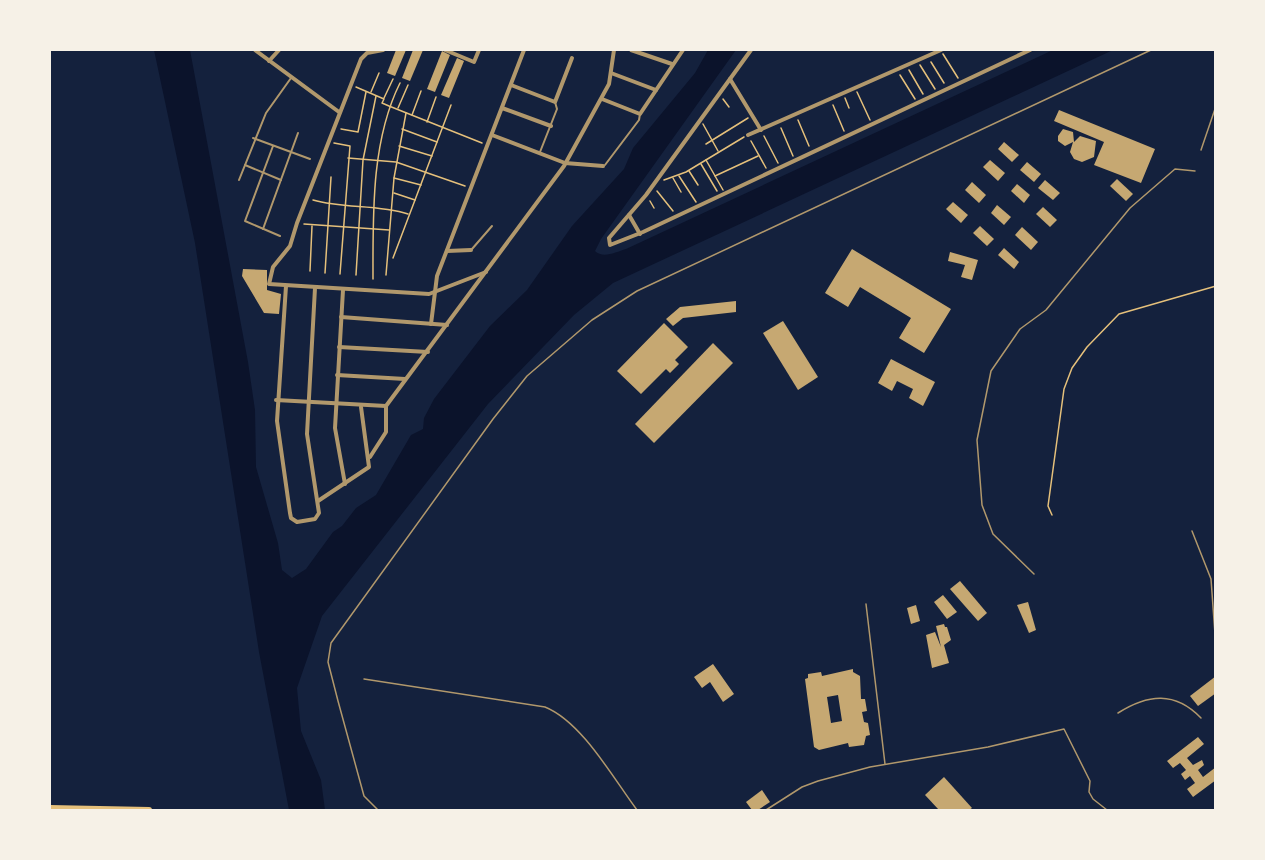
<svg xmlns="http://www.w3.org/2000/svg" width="1265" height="860" font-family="Manrope,sans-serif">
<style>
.water{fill:#0b132b}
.building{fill:#c6a872;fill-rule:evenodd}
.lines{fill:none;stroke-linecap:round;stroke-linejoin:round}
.path{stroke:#e5c07b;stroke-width:1.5}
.service{stroke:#b1986c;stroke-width:1.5}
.pedestrian{stroke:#b1986c;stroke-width:2}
.minor{stroke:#b1986c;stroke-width:4}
.trunk{stroke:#e5c07b;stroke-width:6}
</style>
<rect width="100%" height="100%" fill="#14213d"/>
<path class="water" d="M 154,50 L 190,50 L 248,362 L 255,410 L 256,467 L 278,543 L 282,570 L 292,578 L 306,569 L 333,532 L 342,526 L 356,508 L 376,495 L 411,435 L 423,429 L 424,418 L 434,399 L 490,326 L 527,290 L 572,226 L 624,169 L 633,148 L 695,73 L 708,50 L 736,50 L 601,239 L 595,251 C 603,259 616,252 626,249 L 1053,50 L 1113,50 L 613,283 L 574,315 L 488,404 L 322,616 L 297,688 L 301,731 L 321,780 L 325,810 L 289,810 L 259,652 L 195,243 Z"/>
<g class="building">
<polygon points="396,50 406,50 395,76 387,73"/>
<polygon points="413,50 423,50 410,81 402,78"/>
<polygon points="442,51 450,55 435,92 427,89"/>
<polygon points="457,58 464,61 449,98 441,95"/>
<polygon points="1059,110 1155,149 1141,183 1094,165 1104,142 1054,121"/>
<polygon points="1063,129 1073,132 1074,142 1080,136 1096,141 1094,157 1082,162 1074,159 1070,152 1073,142 1065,146 1058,141 1058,136"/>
<polygon points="1004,142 1019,155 1012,162 998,149"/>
<polygon points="990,160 1005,173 998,181 983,167"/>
<polygon points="1027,162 1041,174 1034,182 1020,170"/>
<polygon points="1117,179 1133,194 1126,201 1110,186"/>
<polygon points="1045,180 1060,193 1053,200 1038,188"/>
<polygon points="972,182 986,195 979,203 965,190"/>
<polygon points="1017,184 1030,195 1024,203 1011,191"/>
<polygon points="953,202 968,215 961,223 946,209"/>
<polygon points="997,205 1011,217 1004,225 991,213"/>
<polygon points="1043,207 1057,220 1050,227 1036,214"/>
<polygon points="980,226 994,239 987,246 973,233"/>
<polygon points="1022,227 1038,242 1031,250 1015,235"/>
<polygon points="1004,248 1019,262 1014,269 998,255"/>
<polygon points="852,249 951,309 924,353 899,338 911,318 860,287 848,307 825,293"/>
<polygon points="950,252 978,260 972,280 961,277 965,265 948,261"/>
<polygon points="243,269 267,270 267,290 281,294 279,314 264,313 242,276"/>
<polygon points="736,301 736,312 683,318 673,326 666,319 680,307"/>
<polygon points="783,321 818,377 798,390 763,333"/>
<polygon points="664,323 688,347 675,360 679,364 670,373 666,369 641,394 617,371"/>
<polygon points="713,343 733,363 654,443 635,424"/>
<polygon points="891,359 935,382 923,406 909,398 913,389 897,381 892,391 878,383"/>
<polygon points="960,581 987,613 978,621 950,589"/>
<polygon points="943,595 957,612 947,619 934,602"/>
<polygon points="1028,602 1036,630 1029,633 1017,605"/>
<polygon points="916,605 920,621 911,624 907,608"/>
<polygon points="944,624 945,627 947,627 951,640 944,645 949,663 932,668 926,635 935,632 941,647 936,626"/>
<polygon points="713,664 734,694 723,702 710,682 702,688 694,677"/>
<path d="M 853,669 L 853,672 L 860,676 L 861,699 L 865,699 L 867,711 L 862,712 L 864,722 L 868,723 L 870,735 L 866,736 L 864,745 L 849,747 L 848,743 L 819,750 L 814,747 L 805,679 L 808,678 L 808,674 L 821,672 L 822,676 ZM 838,695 L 842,721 L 831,723 L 827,697 Z"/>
<polygon points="1216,676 1216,693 1198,706 1190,696"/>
<polygon points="1198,737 1204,744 1187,758 1193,765 1202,760 1204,765 1198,770 1203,777 1216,767 1216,780 1193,797 1187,789 1195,783 1190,776 1185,780 1181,774 1186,770 1180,763 1173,768 1167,761"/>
<polygon points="944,777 972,808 969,810 939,810 925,795"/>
<polygon points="762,790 770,802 758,810 752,810 746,802"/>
</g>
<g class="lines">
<g class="path">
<polyline points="943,54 958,78"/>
<polyline points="931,62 944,83"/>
<polyline points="920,65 935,89"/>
<polyline points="909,70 923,94"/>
<polyline points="900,75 915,99"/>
<polyline points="356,87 384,99 382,103 389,106 482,143"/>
<polyline points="371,92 379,73"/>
<polyline points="857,92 870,120"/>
<polyline points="384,98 393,79"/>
<polyline points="845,98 849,108"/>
<polyline points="723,99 729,107"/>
<polyline points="833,105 844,131"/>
<polyline points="398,108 408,85"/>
<polyline points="412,115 421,91"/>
<polyline points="798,120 809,146"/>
<polyline points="427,122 436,97"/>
<polyline points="703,124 718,151"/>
<polyline points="781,128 793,156"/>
<polyline points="341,129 358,132 366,92"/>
<polyline points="402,129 437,142"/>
<polyline points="764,136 778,163"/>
<polyline points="751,141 766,168"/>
<polyline points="334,143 350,146 340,274"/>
<polyline points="706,144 748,118"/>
<polyline points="399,146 432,156"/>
<polyline points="348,158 396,162 465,186"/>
<polyline points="706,160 723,190"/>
<polyline points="701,164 717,191"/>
<polyline points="689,171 698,185"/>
<polyline points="679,176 696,202"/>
<polyline points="715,176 758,156"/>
<polyline points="394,178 421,185"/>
<polyline points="673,178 681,192"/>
<polyline points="664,180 686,172 744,137"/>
<polyline points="657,191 673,211"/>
<polyline points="394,193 415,200"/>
<path d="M 313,200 C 344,209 377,204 408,214"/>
<polyline points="650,201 654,208"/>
<polyline points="304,224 389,230"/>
<polyline points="393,258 451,105"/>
<polyline points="310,271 312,226"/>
<polyline points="325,273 331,177"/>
<polyline points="356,275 363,160 376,96"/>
<polyline points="386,275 394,178 406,113"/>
<path d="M 373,279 C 373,215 371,141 400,83"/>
<polyline points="1052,515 1048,506 1064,389 1072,368 1087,347 1119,314 1216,286"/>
</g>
<g class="service">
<polyline points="1201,150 1216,106"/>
<polyline points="1192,531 1211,579 1216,648"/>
<polyline points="1034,574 993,534 982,505 977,440 991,371 1020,329 1046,310 1130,208 1175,169 1195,171"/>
<polyline points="866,604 885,764"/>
<path d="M 364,679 L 545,707 C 582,722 613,778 637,810"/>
<path d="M 1118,713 C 1148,694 1175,691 1201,718"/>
<polyline points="378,810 364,796 338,701 328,662 331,643 493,419 527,376 592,320 637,291 1151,50"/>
<polyline points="766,810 802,787 818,781 870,767 988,747 1064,729 1090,781 1089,792 1093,799 1107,810"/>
</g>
<g class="pedestrian">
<polyline points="253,138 310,159"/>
<polyline points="273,146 245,221 280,236"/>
<polyline points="540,152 557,109 555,102"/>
<polyline points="245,165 281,180"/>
<polyline points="605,165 639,120 640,114"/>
<polyline points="239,180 266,113 291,78"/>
<polyline points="263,229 298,133"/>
<polyline points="472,249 492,226"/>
</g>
<g class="minor">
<polyline points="255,50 339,112"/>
<polyline points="383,50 367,53 361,59 297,223 290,246 273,267 269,284 429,294 486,272"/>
<polyline points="445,50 474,62 479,50"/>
<polyline points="631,50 672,64"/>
<polyline points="751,50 646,195 609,238 610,245 643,232 1030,50"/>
<polyline points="269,61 279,50"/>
<polyline points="611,73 656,90"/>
<polyline points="730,79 761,130"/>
<polyline points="511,85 555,102 572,58"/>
<polyline points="602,99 640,114 683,50"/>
<polyline points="502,108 551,126"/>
<polyline points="492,135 565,163 603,166"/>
<polyline points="748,135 941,50"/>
<polyline points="629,215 640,234"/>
<polyline points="447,251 471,250"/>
<polyline points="286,286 277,421 290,513 291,518 297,522 315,519 319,513 307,434 315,288"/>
<polyline points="343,290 335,428 345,484"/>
<polyline points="341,317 447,325"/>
<polyline points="431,324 437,276 524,50"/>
<polyline points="339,347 428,352"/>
<polyline points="337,375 405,379"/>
<polyline points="276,400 386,406 564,166 609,84 614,50"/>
<polyline points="370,457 386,432 386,406"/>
<polyline points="318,501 369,467 361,407"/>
</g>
<polyline class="trunk" points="50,808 149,810"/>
</g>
<rect width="1265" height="860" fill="none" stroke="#f6f1e7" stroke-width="102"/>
</svg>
